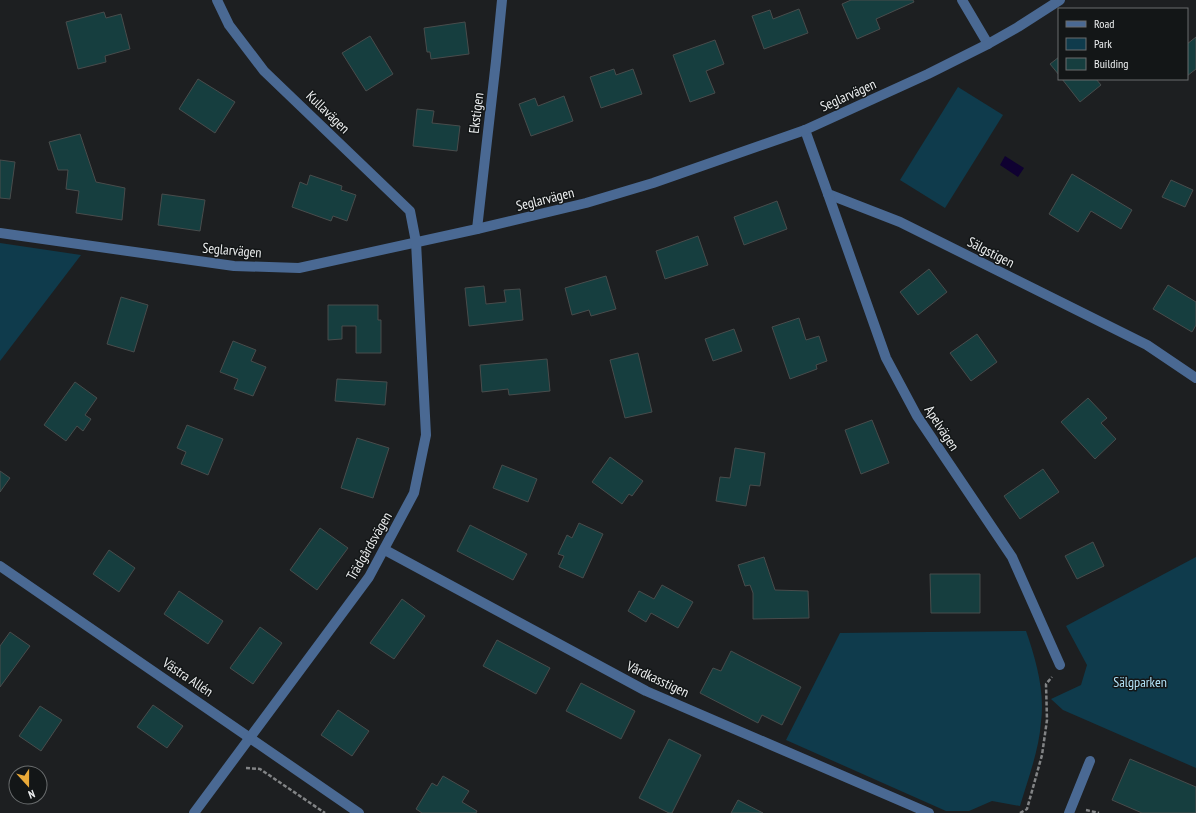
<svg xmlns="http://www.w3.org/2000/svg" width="1196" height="813" font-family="'PT Sans Narrow',sans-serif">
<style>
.green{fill:#0f3b4c}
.water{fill:#0f0131}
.building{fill:#163e3f;stroke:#484c4c}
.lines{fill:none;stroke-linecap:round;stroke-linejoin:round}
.path{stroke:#828486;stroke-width:2.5;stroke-dasharray:4 2;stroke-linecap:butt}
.lane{stroke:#4a6993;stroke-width:10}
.street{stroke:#4a6993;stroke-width:10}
.labels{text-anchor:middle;stroke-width:3;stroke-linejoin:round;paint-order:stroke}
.street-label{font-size:14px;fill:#edeff0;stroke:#131617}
.park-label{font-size:14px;fill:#b2e2f7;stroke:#131617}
</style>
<rect width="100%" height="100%" fill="#1d1f21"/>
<g class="green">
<polygon points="958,87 1003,115 945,208 900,180"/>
<polygon points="0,243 81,255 0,361"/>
<polygon points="1196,557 1196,768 1063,710 1051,699 1081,685 1087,665 1066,626"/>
<path d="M 1026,631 C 1036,660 1045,691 1041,722 C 1039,750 1028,779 1020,806 L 992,801 L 969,811 L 946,811 L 786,740 L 840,633 Z"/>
</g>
<polygon class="water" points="1005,156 1024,168 1018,177 1000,165"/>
<g class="building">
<polygon points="851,0 913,0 914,2 876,19 880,29 857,39 842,4"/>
<polygon points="799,9 808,33 764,49 752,16 770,10 773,19"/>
<polygon points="104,12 106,18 121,14 130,49 105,56 106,62 78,69 66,22"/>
<polygon points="465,22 469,54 431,59 430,52 427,52 424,28"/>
<polygon points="370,36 393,74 366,91 342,53"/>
<polygon points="1196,37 1196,69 1187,76 1187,44"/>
<polygon points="715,40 724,64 706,71 715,93 690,102 673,55"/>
<polygon points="1059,57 1059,75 1050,64"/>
<polygon points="614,69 616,75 633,69 642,94 601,108 590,77"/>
<polygon points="198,79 235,102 215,133 179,109"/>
<polygon points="1062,79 1096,79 1101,85 1080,102"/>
<polygon points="564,96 573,121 531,136 519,104 535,98 538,106"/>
<polygon points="417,109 434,111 432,123 460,126 457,151 413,146"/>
<polygon points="80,134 96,182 125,188 122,220 76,213 79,191 66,189 68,170 58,170 49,142"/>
<polygon points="0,160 15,162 10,199 0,198"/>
<polygon points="1072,174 1132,210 1121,229 1091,211 1078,232 1049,214"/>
<polygon points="310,175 342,186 341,190 356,195 347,221 333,216 331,221 292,207 300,182 307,185"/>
<polygon points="1171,180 1193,190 1185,207 1162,197"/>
<polygon points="162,194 205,200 200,231 158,225"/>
<polygon points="777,201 787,229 744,245 734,217"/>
<polygon points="698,236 708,265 665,279 656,251"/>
<polygon points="929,269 947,292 918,315 900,292"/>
<polygon points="606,276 616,309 591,316 589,310 572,315 565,288"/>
<polygon points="1168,285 1196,302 1196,325 1192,332 1153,309"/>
<polygon points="484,286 486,304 506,302 504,290 520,289 523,320 469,326 465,288"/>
<polygon points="121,297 148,305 134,352 107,344"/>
<polygon points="328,305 378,305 378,320 381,320 381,353 356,353 356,326 342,326 342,339 328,340"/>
<polygon points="799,318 806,340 819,336 827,361 816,365 817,369 790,379 772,327"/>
<polygon points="734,329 742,351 713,361 705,339"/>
<polygon points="977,334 997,362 971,381 950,353"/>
<polygon points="233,341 256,350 251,361 266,367 253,396 234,389 238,379 220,372"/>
<polygon points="638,353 652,412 625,418 610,360"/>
<polygon points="547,359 550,391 509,395 508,389 482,392 480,365"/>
<polygon points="337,379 387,382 385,405 335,401"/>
<polygon points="75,382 97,398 85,415 91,419 83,431 77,426 66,441 44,425"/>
<polygon points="1088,398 1107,418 1101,423 1116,439 1095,459 1061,422"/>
<polygon points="872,420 889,463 861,474 845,430"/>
<polygon points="187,425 223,439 208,475 181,464 186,452 177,448"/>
<polygon points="357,438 389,448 373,498 341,488"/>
<polygon points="735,448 765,453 760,486 750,485 746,506 716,501 720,477 730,478"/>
<polygon points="610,457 643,481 632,496 629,494 622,504 592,482"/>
<polygon points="502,465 537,479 528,502 493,488"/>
<polygon points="1043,469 1059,492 1020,519 1004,496"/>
<polygon points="0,471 10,478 0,492"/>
<polygon points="579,523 603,534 583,578 559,567 564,556 558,554 567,535 572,538"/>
<polygon points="470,525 527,554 513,580 457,551"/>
<polygon points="320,528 348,548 317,590 290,570"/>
<polygon points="1093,542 1104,566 1077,579 1065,556"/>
<polygon points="109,550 135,568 119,592 93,574"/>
<polygon points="764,557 775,590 808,591 809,618 753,619 753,593 750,585 745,586 738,565"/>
<polygon points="930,574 980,574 980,613 931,613"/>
<polygon points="662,585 693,602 678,628 651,613 646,622 628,611 639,591 654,599"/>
<polygon points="179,591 223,621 208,644 164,614"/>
<polygon points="402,599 425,616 394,659 370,643"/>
<polygon points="260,627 282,643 253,684 230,668"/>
<polygon points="10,632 30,646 0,687 0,646"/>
<polygon points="497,640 550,668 536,694 483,666"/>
<polygon points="731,651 801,687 782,725 762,715 758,723 700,693 713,668 721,671"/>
<polygon points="581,683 635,711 621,739 566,711"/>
<polygon points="153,705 183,726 167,748 137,727"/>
<polygon points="40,706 62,720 41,751 19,736"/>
<polygon points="338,710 369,731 352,756 321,735"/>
<polygon points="669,739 701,755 672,813 669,813 639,798"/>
<polygon points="1130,759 1196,787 1196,813 1142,813 1112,800"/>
<polygon points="443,776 469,791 462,802 477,811 476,813 422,813 416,809 432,783 437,786"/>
<polygon points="738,800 763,813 731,813"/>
</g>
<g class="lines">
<g class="path">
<polyline points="246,768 260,769 325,813"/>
<polyline points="1086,810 1099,813"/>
<polyline points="1020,813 1027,809 1042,755 1047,720 1046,684 1052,677"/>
</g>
<polyline class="lane" points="1069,813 1090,761"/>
<g class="street">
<polyline points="962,0 988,44"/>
<polyline points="805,130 828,194 900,222 1147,345 1196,378"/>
<polyline points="828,194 886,358 917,416 1012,557 1060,665"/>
<polyline points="477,229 496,61 502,0"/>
<polyline points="0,233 234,266 299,268 477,229 586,203 653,183 805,130 928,74 988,44 1018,27 1060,0"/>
<polyline points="385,550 646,691 929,813"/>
<polyline points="0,566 359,813"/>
<polyline points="194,813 369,577 414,493 426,435 416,242 410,211 264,71 229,25 217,0"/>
</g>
</g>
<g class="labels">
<g class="street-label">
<text transform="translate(848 95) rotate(-24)" y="5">Seglarvägen</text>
<text transform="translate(328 112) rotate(44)" y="5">Kullavägen</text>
<text transform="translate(476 113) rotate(-83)" y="5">Ekstigen</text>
<text transform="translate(545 199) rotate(-14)" y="5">Seglarvägen</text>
<text transform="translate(232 250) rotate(5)" y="5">Seglarvägen</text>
<text transform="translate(991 252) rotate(27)" y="5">Sälgstigen</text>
<text transform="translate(942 428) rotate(57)" y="5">Apelvägen</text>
<text transform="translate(369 546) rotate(-60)" y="5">Trädgårdsvägen</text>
<text transform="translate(188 677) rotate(34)" y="5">Västra Allén</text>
<text transform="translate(658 679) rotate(25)" y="5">Vårdkasstigen</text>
</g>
<g class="park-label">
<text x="1140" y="687">Sälgparken</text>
</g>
</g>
<rect x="1058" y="8" width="130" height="72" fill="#131617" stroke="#6a6d6e"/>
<rect x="1066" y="21" width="20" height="6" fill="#4a6993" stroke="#6a6d6e"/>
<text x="1094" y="28" font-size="12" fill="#edeff0">Road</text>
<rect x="1066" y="38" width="20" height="12" fill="#0f3b4c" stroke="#6a6d6e"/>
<text x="1094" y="48" font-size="12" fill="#edeff0">Park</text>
<rect x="1066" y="58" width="20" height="12" fill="#163e3f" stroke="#6a6d6e"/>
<text x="1094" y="68" font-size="12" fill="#edeff0">Building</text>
<g transform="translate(28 785) rotate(159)"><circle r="19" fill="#131617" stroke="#6a6d6e"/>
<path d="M0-3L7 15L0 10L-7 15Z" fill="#eaaa38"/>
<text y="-6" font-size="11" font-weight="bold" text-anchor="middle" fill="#edeff0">N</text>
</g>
</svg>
